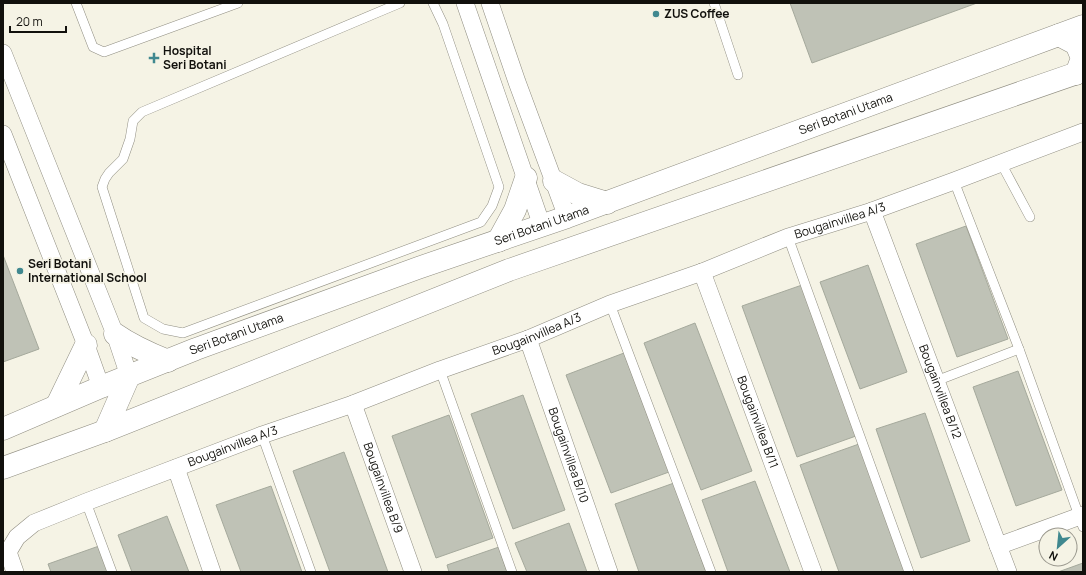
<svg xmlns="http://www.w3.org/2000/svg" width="1086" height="575" font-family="Manrope,sans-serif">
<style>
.building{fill:#bfc2b6;stroke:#a5a99c}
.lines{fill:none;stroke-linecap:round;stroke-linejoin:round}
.lane-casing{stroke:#908e82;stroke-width:10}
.street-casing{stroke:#908e82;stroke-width:18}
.secondary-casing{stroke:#908e82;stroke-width:23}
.lane{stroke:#fff;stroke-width:9}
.street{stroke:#fff;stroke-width:17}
.secondary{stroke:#fff;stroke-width:22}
.poi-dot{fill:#40888f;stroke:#f5f3e5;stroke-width:1.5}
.labels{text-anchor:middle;stroke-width:3.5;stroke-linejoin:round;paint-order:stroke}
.poi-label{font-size:12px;font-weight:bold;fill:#11100c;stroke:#f5f3e5;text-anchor:start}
.street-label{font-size:12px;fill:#11100c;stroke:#f5f3e5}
</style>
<rect width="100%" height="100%" fill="#f5f3e5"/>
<g class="building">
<polygon points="790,3 977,3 812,63"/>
<polygon points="966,226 1008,339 957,357 916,244"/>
<polygon points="3,255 39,349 3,362"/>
<polygon points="868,265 907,372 860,389 820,282"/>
<polygon points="802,285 856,436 797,457 742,306"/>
<polygon points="695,323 752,471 701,490 644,343"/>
<polygon points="624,353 669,472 611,493 566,375"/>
<polygon points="1018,371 1062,490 1016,506 973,387"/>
<polygon points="523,395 565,510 513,529 471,414"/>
<polygon points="925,413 970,541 921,558 876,429"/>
<polygon points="449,415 493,538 436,558 392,436"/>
<polygon points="859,444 906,572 839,572 800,465"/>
<polygon points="344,452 388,572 330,572 293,471"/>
<polygon points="755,481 790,572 728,572 702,500"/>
<polygon points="674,483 706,572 639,572 615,504"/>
<polygon points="271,486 302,572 241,572 216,505"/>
<polygon points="167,516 189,572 132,572 118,535"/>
<polygon points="569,523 587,572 527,572 515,543"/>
<polygon points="99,546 108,572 51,572 48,564"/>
<polygon points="499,547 507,572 449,572 447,565"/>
<polygon points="1083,563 1083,572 1058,572"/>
</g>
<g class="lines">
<g class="lane-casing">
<g id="lane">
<polyline points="76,3 93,47 104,52 238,3"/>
<polyline points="400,3 142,112 133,121 130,139 123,159 109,173 105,179 102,187 144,318 163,329 183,333 481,222 492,206 499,187 443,24 433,3"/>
<polyline points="714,3 738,75"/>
<polyline points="1001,163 1030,217"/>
<polyline points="954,181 1019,349 1083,527"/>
<polyline points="788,237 909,572"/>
<polyline points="610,304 711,572"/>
<polyline points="440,370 512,572"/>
<polyline points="936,381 1019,349"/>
<polyline points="262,435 311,572"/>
<polyline points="86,502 112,572"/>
</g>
</g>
<g class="street-casing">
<g id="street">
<polyline points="465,3 542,226"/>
<polyline points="490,3 517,82 567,217"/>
<polyline points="3,53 115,334 129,376"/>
<polyline points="3,134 86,345 101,387"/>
<path id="s1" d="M 872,211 L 1008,572"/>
<path id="s2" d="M 702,272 L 813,572"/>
<path id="s3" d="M 528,339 L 609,572"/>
<path id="s4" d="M 353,404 L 413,572"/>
<polyline points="176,468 212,572"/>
<polyline points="998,546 1083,515"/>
<polyline points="8,552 15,572"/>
<path id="s5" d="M 3,554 L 8,552 L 17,537 L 34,523 L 86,502 L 262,435 L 353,404 L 440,370 L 528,339 L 610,304 L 702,272 L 788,237 L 872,211 L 954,181 L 1083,132"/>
</g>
</g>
<g class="secondary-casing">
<g id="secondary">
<polyline points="1059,35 1076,44 1082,58 1076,74"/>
<polyline points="554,181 578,194 607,203"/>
<polyline points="498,241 515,210 526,178"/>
<path d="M 115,334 C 132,346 148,353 168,361"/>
<polyline points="57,405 86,345"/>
<path id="s6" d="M 3,429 L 101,387 L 196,349 L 418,268 L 567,217 L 1083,26"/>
<polyline points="105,431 129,376"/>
<polyline points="3,468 105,431 509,270 1083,71"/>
</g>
</g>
<use href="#lane" class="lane"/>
<use href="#street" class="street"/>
<use href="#secondary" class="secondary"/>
</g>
<g class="poi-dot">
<circle cx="656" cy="14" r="4"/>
<path d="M152 52h4v4h4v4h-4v4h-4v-4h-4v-4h4z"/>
<circle cx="20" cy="271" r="4"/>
</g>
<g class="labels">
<g class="poi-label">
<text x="664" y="18">ZUS Coffee</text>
<text x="163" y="55">Hospital<tspan x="163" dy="14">Seri Botani</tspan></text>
<text x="28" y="268">Seri Botani<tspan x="28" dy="14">International School</tspan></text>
</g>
<g class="street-label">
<text dy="4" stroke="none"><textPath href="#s6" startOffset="900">Seri Botani Utama</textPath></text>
<text dy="4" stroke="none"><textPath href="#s5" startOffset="906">Bougainvillea A/3</textPath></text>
<text dy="4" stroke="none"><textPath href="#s6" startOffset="576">Seri Botani Utama</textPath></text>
<text dy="4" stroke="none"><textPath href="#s5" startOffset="582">Bougainvillea A/3</textPath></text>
<text dy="4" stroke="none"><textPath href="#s6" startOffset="252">Seri Botani Utama</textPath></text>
<text dy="4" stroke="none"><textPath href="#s1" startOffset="193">Bougainvillea B/12</textPath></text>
<text dy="4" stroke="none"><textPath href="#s2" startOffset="160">Bougainvillea B/11</textPath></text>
<text dy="4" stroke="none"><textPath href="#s5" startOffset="258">Bougainvillea A/3</textPath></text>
<text dy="4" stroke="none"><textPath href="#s3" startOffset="123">Bougainvillea B/10</textPath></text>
<text dy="4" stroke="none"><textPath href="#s4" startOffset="89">Bougainvillea B/9</textPath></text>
</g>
</g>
<rect width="1086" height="575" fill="none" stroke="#11100c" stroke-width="8"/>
<g transform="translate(1058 547) rotate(207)"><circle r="19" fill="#f5f3e5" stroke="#9a988e"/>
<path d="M0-3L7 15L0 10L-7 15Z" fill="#40888f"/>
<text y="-6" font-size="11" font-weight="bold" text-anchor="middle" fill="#11100c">N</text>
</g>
<path d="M10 26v6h56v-6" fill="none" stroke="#11100c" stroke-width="2"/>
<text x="16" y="26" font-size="12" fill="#11100c" stroke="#f5f3e5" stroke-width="3" paint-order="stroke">20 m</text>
</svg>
